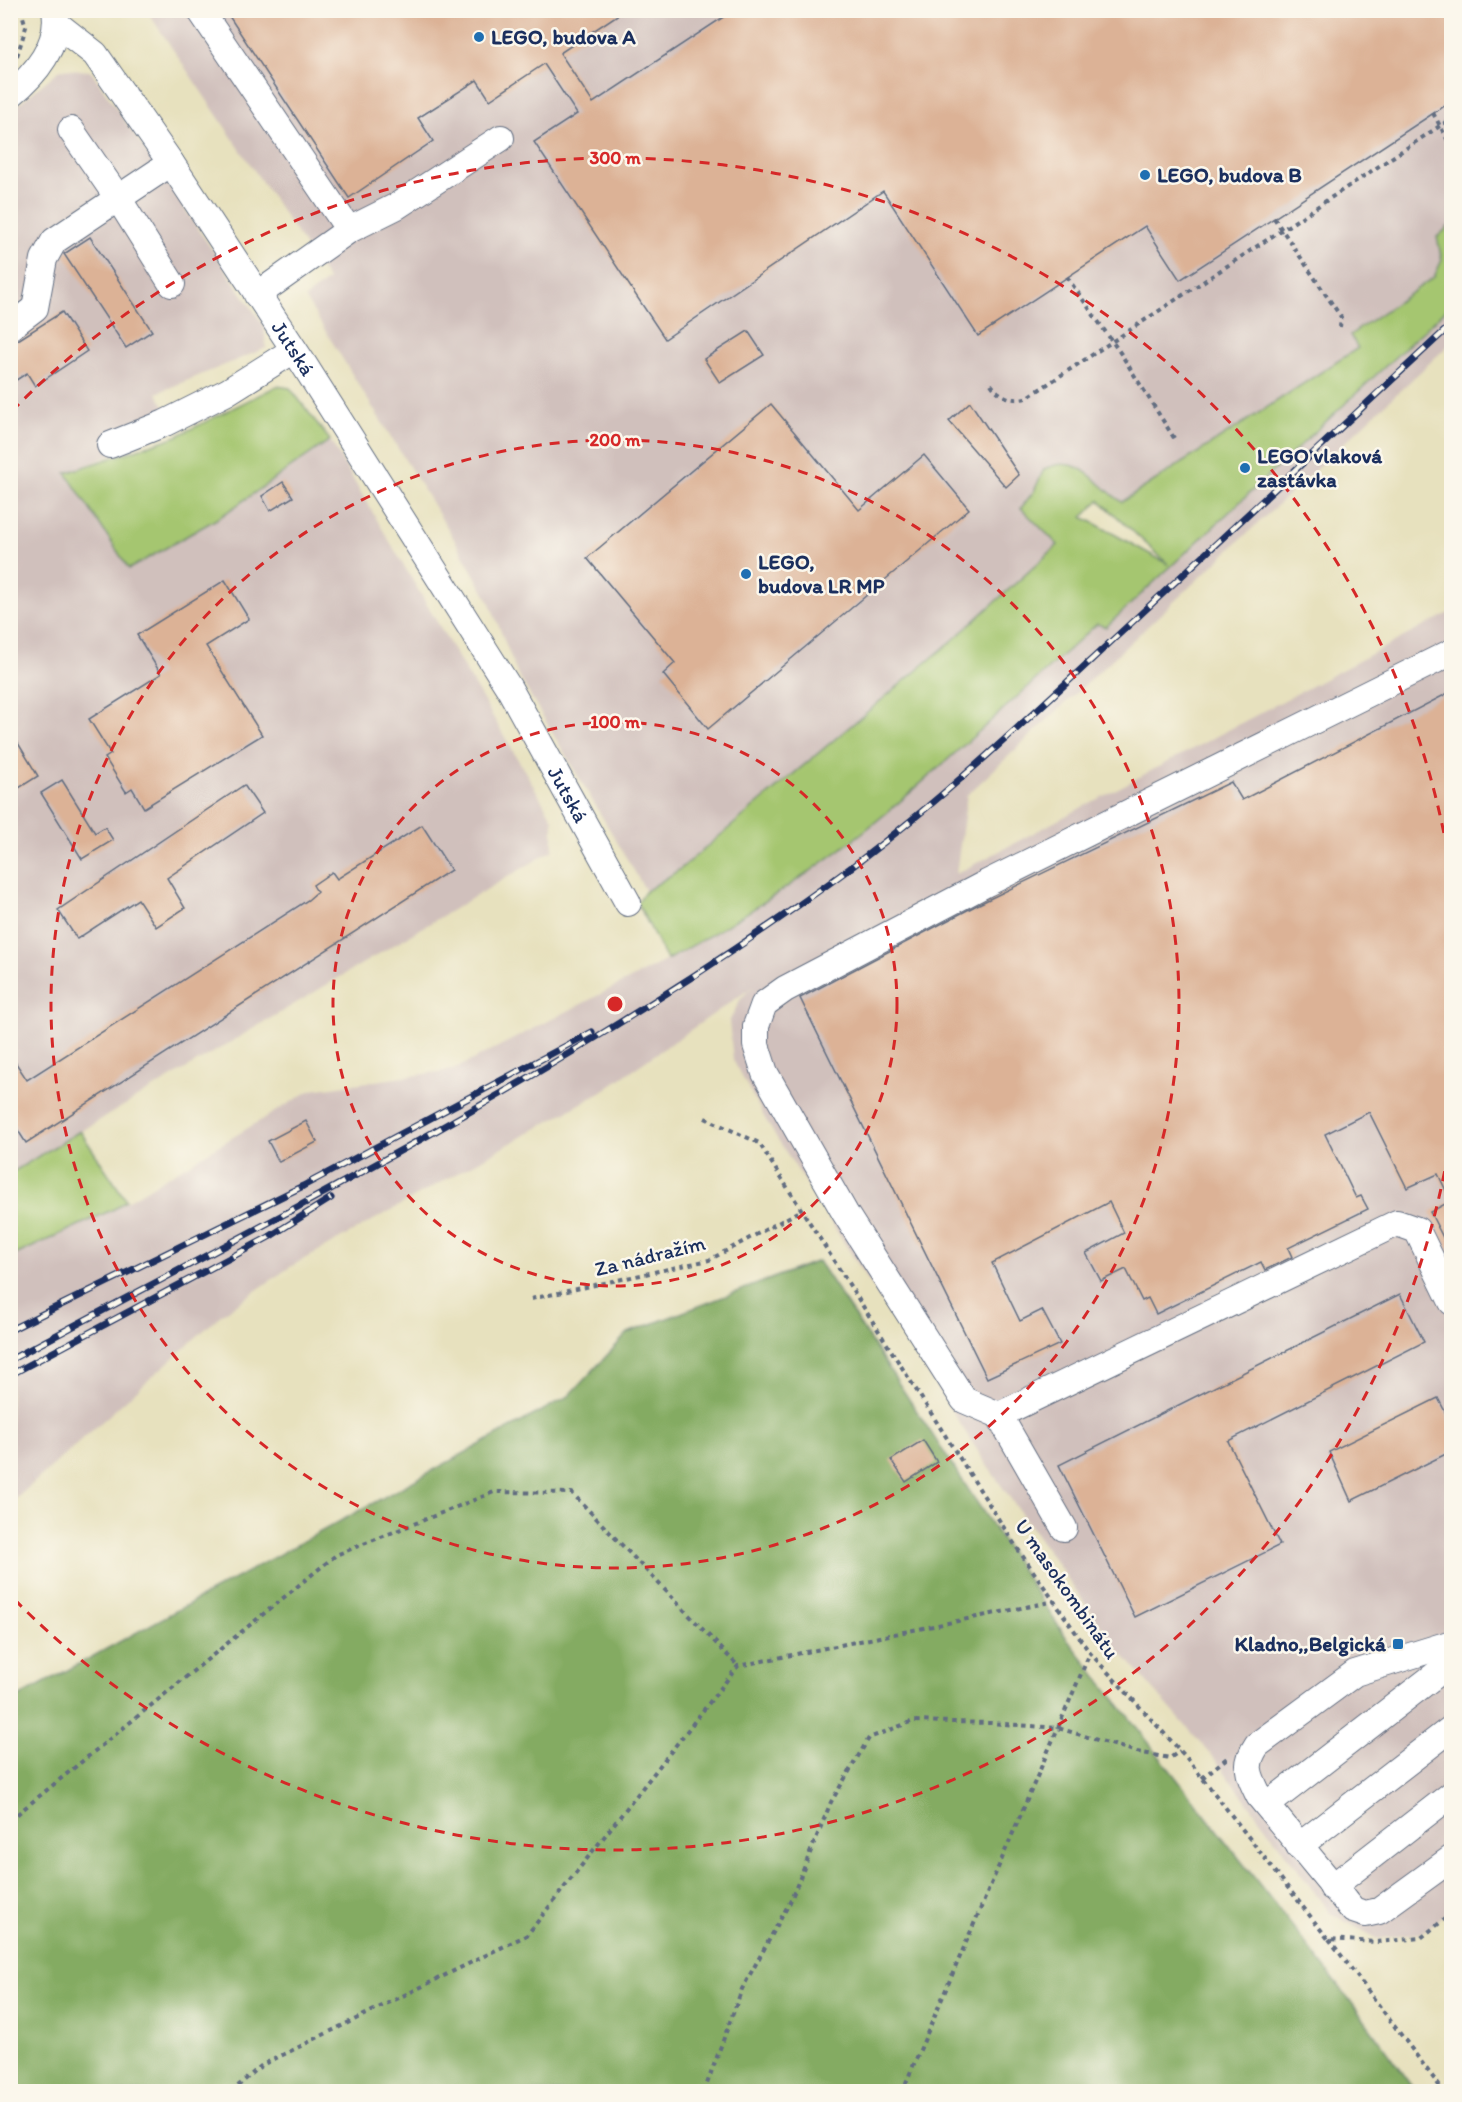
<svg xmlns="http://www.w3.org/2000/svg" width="1462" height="2102" font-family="Itim,sans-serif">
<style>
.industrial{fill:#d0c0bc}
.green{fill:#a5c66f;stroke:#607a66;stroke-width:1.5;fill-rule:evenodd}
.forest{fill:#84ab62;stroke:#506d60;stroke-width:1.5}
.building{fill:#dcb296}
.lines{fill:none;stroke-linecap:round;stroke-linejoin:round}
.minor-casing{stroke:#626d80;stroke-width:28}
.path{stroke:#626d80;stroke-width:4;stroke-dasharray:4.5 4.5;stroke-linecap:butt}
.minor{stroke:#fff;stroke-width:26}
.rail-casing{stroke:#1b2f5e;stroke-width:7}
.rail{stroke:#fbf7ec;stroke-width:4.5;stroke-dasharray:14;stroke-linecap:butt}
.ring{fill:none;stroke:#d62828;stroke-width:3;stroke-dasharray:10 8}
.poi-dot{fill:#1f6fb2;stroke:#fbf7ec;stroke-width:2}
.labels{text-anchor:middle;stroke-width:5;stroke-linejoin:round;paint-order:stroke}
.poi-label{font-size:21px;font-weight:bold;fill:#1b2f5e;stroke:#fbf7ec;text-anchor:start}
.street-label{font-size:21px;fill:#1b2f5e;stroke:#fbf7ec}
.centre{fill:#d62828;stroke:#fbf7ec;stroke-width:3}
.ring-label{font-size:18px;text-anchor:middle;font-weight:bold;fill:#d62828;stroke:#fbf7ec;stroke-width:5;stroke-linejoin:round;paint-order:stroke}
</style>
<rect width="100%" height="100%" fill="#fbf7ec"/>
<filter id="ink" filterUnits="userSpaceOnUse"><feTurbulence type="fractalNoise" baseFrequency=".0167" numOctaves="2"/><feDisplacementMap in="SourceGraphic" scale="12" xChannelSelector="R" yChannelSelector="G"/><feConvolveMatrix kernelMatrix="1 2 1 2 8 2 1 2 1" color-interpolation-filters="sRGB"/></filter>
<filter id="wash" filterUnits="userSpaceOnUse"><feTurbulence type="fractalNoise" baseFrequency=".008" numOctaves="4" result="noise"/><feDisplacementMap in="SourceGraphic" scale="24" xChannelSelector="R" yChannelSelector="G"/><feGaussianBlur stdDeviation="1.35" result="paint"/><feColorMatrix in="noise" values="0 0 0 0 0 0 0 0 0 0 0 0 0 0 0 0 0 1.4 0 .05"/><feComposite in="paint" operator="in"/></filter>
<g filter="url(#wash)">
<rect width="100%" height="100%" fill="#e7e1be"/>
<g class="industrial">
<polygon points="147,11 1451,11 1451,343 967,795 956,874 1451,612 1451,1908 1422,1933 1378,1939 1330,1913 1215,1759 1116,1647 986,1464 768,1124 733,1060 729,1022 741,998 754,986 598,1094 290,1267 221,1315 11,1503 10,1257 116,1208 311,1090 453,1070 667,960 738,919 1097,624 1106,627 1171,566 1099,500 1058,545 953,640 678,870 646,891 517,673 489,601 454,539 305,298 328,280"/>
<polygon points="61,69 91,71 264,326 266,348 157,393 177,429 66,473 130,569 220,517 330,440 553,819 553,850 11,1173 10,111"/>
</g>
<g class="green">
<path d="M 1451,225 L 1451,305 L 1106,627 L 1097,624 C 1028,686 961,750 890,810 C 822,868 745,916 667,960 L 637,902 L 646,891 L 679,870 L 953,640 L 1058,545 L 1021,508 L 1034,491 L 1044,469 C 1079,452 1094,483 1122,502 L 1358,348 L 1350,335 L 1434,277 L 1442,260 L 1437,237 ZM 1099,500 L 1168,564 L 1083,517 Z"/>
<polygon points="277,386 290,388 330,440 220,517 129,569 66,473 177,436"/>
<polygon points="80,1131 126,1200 116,1208 11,1257 11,1173"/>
</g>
<polygon class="forest" points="818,1261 1063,1633 1349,1999 1416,2091 11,2092 11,1701 569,1396 628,1333"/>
<g id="blocks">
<g class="building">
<polygon points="225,10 625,10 560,53 593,103 734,10 1452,10 1452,101 1180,280 1145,226 978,336 883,191 665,339 534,142 577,114 544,64 490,100 477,80 418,118 433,141 349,198"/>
<polygon points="90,237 152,331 126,348 64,254"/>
<polygon points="62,312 87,351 35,386 27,373 10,384 10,345"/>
<polygon points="748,331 764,355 720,383 704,359"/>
<polygon points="970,402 1019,475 1006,487 949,421"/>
<polygon points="771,404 859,510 924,455 969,509 708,729 663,674 675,663 587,558"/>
<polygon points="283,482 293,497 270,511 262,496"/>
<polygon points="225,580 249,619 206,646 262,735 144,808 132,788 126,792 105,758 111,754 89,719 161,674 137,635"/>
<polygon points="1452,691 1452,1255 1430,1212 1451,1201 1438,1174 1407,1188 1369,1112 1325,1134 1356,1198 1361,1196 1368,1209 1288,1248 1292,1257 1265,1270 1261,1262 1156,1314 1148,1298 1142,1301 1126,1269 1101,1281 1086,1253 1124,1233 1109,1202 992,1263 1020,1321 1042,1310 1060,1344 987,1378 800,998 977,905 1231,782 1242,800"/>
<polygon points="10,730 38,776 19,788 10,773"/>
<polygon points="62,780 95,833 105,827 113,840 82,859 41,793"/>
<polygon points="244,785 263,813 167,878 185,908 156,927 138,899 77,939 58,910"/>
<polygon points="422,825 451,870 26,1143 10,1118 10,1054 27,1080 308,900 317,892 313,885 332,872 337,879"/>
<polygon points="306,1121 317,1142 279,1162 268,1141"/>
<polygon points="1400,1294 1424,1342 1228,1441 1280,1545 1135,1617 1059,1465"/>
<polygon points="1438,1398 1452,1425 1452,1451 1351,1501 1329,1452"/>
<polygon points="923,1440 937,1462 906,1482 891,1460"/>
</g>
</g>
</g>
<g filter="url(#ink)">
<use href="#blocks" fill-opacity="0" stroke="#626d80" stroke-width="1.5"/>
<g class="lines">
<g class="minor-casing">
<g id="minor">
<polyline points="200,10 349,230 257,295"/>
<path id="s1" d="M 58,25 L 95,54 L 171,163 L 303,363 L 509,688 L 628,903"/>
<path d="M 10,95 C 35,75 61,44 55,10"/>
<polyline points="71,130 118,198 172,284"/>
<polyline points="349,230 397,206 501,138"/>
<polyline points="10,327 35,308 44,259 54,241 171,163"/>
<polyline points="110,445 165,423 227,392 294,350"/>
<polyline points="999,1415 964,1400 845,1213 765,1073 756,1045 756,1026 764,1004 785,989 987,883 1452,652"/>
<polyline points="1064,1528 999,1415 1397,1223 1417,1230 1452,1302"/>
<path d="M 1452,1643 L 1355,1673 L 1257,1745 C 1243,1766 1249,1775 1259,1796 L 1353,1910 L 1365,1914 L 1379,1911 L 1452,1858"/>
<polyline points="1267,1805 1452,1662"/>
<polyline points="1299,1846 1452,1728"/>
<polyline points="1332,1887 1452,1794"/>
</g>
</g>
<g class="path">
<polyline points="17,56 26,27 21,10"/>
<polyline points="1433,113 1452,148"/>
<polyline points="1274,218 1341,317 1340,327"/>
<polyline points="1067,277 1121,354 1174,438"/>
<path d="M 991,384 C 999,396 1013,403 1028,397 L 1452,118"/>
<polyline points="705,1118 759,1143 1015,1545 1090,1653 1186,1757 1328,1939 1377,1942 1421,1938 1452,1913"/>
<polyline points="531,1299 709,1260 802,1210"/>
<polyline points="1202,1778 1227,1758"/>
<polyline points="10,1820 336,1555 494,1492 572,1493 738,1666"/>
<polyline points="1329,1939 1444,2092"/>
<polyline points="231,2092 262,2065 527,1935 738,1666 1055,1601"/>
<polyline points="704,2092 742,1989 790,1902 831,1802 869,1738 913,1721 991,1723 1058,1728 1137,1752 1170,1758 1180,1751"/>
<polyline points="902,2092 1090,1653"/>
</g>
<use href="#minor" class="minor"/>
<g class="rail-casing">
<g id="rail">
<polyline points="10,1330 303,1186 592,1032"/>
<path d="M 10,1360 C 298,1206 590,1060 853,866 C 952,792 1040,707 1130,624 C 1237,524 1344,424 1452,324"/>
<polyline points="10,1375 269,1237 331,1198"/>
</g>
</g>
<use href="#rail" class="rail"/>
</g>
</g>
<g class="ring">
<circle cx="615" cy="1004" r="282"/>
<circle cx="615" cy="1004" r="564"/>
<path d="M1451 1136A846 846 0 0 1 12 1597M12 411A846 846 0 0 1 1451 872"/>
</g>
<g class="poi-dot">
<circle cx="479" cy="37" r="6"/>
<circle cx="1145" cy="175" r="6"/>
<circle cx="1245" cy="468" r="6"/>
<circle cx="746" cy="574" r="6"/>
<rect x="1392" y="1638" width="12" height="12" rx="3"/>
</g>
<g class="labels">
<g class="poi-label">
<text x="491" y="44">LEGO, budova A</text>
<text x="1157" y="182">LEGO, budova B</text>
<text x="1257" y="463">LEGO vlaková<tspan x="1257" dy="24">zastávka</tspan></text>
<text x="758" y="569">LEGO,<tspan x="758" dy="24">budova LR MP</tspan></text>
<text x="1386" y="1651" text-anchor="end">Kladno,,Belgická</text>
</g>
<g class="street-label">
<text dy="7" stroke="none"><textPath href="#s1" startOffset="402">Jutská</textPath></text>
<text dy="7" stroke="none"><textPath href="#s1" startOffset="926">Jutská</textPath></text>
<text transform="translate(650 1256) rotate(-14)" y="7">Za nádražím</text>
<text transform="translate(1067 1589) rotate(55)" y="7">U masokombinátu</text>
</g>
</g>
<circle cx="615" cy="1004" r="9" class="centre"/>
<g class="ring-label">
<text x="615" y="164">300 m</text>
<text x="615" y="446">200 m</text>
<text x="615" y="728">100 m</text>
</g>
<rect width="1462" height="2102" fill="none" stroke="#fbf7ec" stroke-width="36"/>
</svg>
